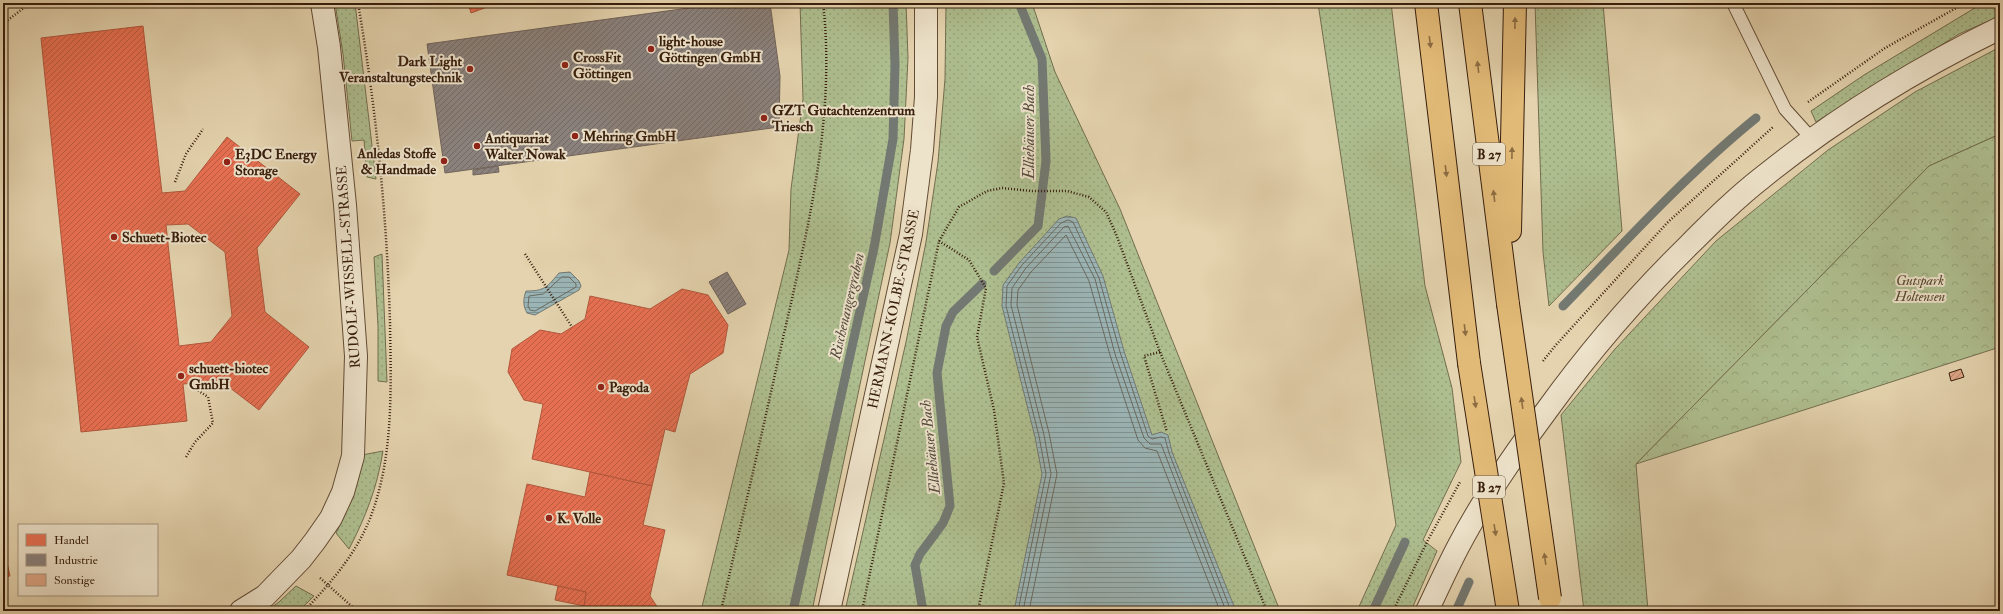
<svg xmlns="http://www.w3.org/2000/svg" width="2003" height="614" font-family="'IM FELL Double Pica',serif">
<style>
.grass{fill:url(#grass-dots);stroke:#736e4e}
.forest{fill:url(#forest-crowns);stroke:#736e4e}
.water{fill:url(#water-rules);stroke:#737972}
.shops{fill:url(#shops-hatch);stroke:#b2573c;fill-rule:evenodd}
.industry{fill:url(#industry-hatch);stroke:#71635a}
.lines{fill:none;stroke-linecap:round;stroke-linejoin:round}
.shore{stroke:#6a6a61;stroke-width:1}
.stream{stroke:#737972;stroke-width:9}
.building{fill:url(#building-hatch);stroke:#381e0c}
.service-casing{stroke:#634b34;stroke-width:14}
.minor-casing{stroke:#634b34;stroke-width:24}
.tertiary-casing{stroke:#634b34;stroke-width:24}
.trunk-casing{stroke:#381e0c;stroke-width:24}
.path{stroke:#381e0c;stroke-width:2.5;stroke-dasharray:1 2;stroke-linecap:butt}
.service{stroke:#ede2ca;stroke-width:12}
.minor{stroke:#ede2ca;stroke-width:22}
.tertiary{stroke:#ede2ca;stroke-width:22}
.trunk{stroke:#e2ba77;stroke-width:22}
.trunk-bridge-casing{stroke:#381e0c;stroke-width:24;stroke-linecap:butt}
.trunk-bridge{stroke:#e2ba77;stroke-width:22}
.oneway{fill:#8d6c42}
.poi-dot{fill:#8f2418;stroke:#ede2ca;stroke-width:1.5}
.labels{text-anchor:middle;stroke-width:4;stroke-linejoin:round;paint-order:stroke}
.shield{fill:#ede2ca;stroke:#6e5945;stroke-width:1}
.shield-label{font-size:13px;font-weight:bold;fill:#381e0c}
.poi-label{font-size:14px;font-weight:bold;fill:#381e0c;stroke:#ede2ca;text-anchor:start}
.street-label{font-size:14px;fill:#381e0c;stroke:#ede2ca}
.park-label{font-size:14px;font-style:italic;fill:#56462d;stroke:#ede2ca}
.water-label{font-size:15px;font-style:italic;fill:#564b3f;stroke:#ede2ca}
</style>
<defs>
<pattern id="grass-dots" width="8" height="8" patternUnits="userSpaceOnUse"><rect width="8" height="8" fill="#aebe8f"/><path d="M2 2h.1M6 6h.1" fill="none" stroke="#96a37a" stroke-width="1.8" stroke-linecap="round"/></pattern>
<pattern id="forest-crowns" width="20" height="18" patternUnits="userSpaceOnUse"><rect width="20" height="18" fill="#aebe8f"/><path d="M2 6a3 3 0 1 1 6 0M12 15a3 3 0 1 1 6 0" fill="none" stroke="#96a37a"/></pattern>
<pattern id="water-rules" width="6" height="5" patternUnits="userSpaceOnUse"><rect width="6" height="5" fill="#9bb5b6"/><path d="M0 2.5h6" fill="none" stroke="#7f9392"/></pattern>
<pattern id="shops-hatch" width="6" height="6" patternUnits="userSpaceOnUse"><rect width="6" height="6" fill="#e76f51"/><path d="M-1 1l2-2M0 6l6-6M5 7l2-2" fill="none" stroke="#bc5b42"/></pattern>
<pattern id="industry-hatch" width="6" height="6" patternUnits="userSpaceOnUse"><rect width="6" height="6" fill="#8a817c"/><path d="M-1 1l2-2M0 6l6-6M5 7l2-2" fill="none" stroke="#726964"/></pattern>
<pattern id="building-hatch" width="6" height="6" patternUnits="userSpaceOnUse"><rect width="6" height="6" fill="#e0a787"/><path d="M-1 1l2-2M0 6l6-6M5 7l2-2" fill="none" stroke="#b7876d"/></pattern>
</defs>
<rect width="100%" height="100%" fill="#e4d3ae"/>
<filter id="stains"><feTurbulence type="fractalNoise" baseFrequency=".005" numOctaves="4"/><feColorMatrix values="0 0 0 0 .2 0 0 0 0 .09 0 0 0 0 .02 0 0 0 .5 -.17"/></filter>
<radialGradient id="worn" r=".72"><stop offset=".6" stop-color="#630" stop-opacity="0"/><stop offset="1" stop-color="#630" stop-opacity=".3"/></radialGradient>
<g class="grass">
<polygon points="335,3 355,3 376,179 367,177 364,140 352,141 343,54"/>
<polygon points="800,3 906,3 908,58 904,139 890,243 812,611 701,611 789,250 791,189 803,99"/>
<polygon points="946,3 1032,3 1055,72 1120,209 1280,611 845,611 906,342 926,242 938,162 945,79"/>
<polygon points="1318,3 1391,3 1425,286 1452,388 1461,462 1423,540 1437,551 1411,611 1357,611 1396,525"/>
<polygon points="1535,3 1603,3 1622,231 1549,306 1543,252"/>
<polygon points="1983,3 2000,3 2000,16 1959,34 1816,122 1811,111 1864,75"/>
<polygon points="2000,47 2000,134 1929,166 1636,464 1648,611 1584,611 1561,415 1615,349 1716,241 1828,150 1915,92"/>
<polygon points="382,254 387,382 378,381 378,326 374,257"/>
<path d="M 383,451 C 377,488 366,516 349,549 L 336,533 C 349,507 358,483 362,455 Z"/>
<polygon points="296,586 314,596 299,611 267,611 279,602"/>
</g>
<polygon class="forest" points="2000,134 2000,347 1636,464 1929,166"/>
<g class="water">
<polygon points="1067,216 1076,218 1103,276 1124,351 1152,435 1161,432 1168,435 1172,452 1236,611 1014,611 1042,474 1035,437 1002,306 1003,285 1019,263 1059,219"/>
<path d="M 570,272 L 579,281 L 581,286 L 579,290 L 535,315 L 527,313 C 523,306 523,299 526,291 C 545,291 547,287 559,273 Z"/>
</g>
<g class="shops">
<polygon points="400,3 414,3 402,7"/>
<polygon points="468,3 498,3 471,13"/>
<path d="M 143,26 L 162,193 L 185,191 L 227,137 L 300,194 L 257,248 L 265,312 L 309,347 L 259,410 L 221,381 L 183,384 L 187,421 L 81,432 L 41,38 ZM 188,224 L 225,252 L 232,316 L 211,342 L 179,346 L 166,225 Z"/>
<polygon points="682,289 708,295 728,325 723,353 690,374 675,432 665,429 652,486 532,459 543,404 524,400 508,372 512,349 540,330 561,334 585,319 590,296 650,309"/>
<polygon points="590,472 652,486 643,525 665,530 650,596 660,611 583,611 586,592 507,575 527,484 585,497"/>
<polygon points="3,545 10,576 3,577"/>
<polygon points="558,586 586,592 584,606 555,600"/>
</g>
<g class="industry">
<polygon points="725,3 770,3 780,76 779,127 445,173 427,44"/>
<polygon points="498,166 499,172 473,175 473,170"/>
<polygon points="727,272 746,304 728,314 709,282"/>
</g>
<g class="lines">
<g class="shore">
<polygon points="562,277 569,277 576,284 576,287 535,311 530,310 528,306 529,296 543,294"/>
<polyline points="1018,611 1046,474 1039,436 1006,306 1007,286 1022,265 1061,223 1068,220 1073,222 1099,278 1120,352 1148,436 1152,439 1161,437 1165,438 1169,453 1231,611"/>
<polyline points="1023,611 1051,474 1044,435 1011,305 1012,288 1026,268 1064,227 1068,226 1095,279 1115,354 1144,438 1150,444 1161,444 1226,611"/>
<polyline points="1029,611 1057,474 1049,433 1017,305 1018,290 1031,272 1066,235 1089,281 1110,355 1138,440 1145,448 1157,451 1220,611"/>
</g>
<g class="stream">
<polyline points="994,271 1038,226 1046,161 1042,59 1019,3"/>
<path d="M 1563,306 C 1625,242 1687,174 1756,118"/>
<polyline points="793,611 874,248 893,139 895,65 893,3"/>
<polyline points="923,611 915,565 920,554 943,523 950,506 937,373 946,326 953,312 982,284"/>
<polyline points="1373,611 1405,542"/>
<polyline points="1456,611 1469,582"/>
</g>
</g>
<polygon class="building" points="1961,369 1964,377 1951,381 1949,373"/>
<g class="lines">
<g class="service-casing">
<polyline id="service" points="1733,3 1785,109 1812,139"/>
</g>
<g class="minor-casing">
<g id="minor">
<polyline points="241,611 265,596 301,559 315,541 331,518 343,492 353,456 356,356 345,205 329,47 322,3"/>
<path d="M 1427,611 C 1437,590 1447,568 1458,547 C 1483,499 1515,453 1547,410 C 1591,349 1635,298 1689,245 C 1713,221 1736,198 1763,177 C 1836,118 1916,69 2000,28"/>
</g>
</g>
<g class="tertiary-casing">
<polyline id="tertiary" points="829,611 911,234 922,150 926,97 926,3"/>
</g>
<g class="trunk-casing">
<g id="trunk">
<polyline points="1426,3 1469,363"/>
<polyline points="1470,3 1508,304"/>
<polyline points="1510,231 1515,3"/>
</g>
</g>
<g class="path">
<polyline points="3,24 30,3"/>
<polyline points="1808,102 1885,48 1965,3"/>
<polyline points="175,182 186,154 203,129"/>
<polyline points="939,241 969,260 986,288 977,337 994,410 1004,483 978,611"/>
<polyline points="525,254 572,327"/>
<polyline points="1160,352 1144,356 1167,432"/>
<polyline points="1543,361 1555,346 1667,223 1773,127"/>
<polyline points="186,457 195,442 213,423 208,397 193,387"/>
<polyline points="320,578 357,611"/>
<path d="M 304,611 C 329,585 355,555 369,521 C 394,459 391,389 390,323 C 387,216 376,108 358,3"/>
<path d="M 721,611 C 742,520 763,429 783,338 C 808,228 836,116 823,3"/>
<polyline points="862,611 939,241 959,207 987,191 1002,188 1031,191 1067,191 1089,197 1106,212 1116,234 1160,352 1267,611"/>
<polyline points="1393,611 1428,540 1460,482"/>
</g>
<use href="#service" class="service"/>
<use href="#minor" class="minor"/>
<use href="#tertiary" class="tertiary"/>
<use href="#trunk" class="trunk"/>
<g class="trunk-bridge-casing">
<g id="trunk-bridge">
<polyline points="1508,304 1550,598"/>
<polyline points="1469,363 1508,611"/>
</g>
</g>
<use href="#trunk-bridge" class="trunk-bridge"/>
</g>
<defs><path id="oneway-solid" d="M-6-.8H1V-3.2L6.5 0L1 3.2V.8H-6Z"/></defs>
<g class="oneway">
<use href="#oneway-solid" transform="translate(1515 23) rotate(-89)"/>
<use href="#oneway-solid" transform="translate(1430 42) rotate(83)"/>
<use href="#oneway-solid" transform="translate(1478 67) rotate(-97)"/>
<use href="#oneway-solid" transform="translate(1512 153) rotate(-89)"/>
<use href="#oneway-solid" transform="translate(1446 171) rotate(83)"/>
<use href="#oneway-solid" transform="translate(1494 196) rotate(-97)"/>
<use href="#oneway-solid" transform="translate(1465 330) rotate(83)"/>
<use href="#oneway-solid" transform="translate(1475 402) rotate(81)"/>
<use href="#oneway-solid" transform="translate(1522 403) rotate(-98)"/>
<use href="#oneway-solid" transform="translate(1495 530) rotate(81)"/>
<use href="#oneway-solid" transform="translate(1545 559) rotate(-98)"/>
</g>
<g class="poi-dot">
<circle cx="651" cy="49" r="4"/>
<circle cx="565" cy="65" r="4"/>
<circle cx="470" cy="69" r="4"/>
<circle cx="764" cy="118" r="4"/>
<circle cx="575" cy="136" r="4"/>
<circle cx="477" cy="146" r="4"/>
<circle cx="444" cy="161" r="4"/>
<circle cx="227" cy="162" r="4"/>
<circle cx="114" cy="237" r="4"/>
<circle cx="181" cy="376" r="4"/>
<circle cx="601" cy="387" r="4"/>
<circle cx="549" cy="518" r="4"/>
</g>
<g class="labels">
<g class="shield">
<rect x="1473" y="143" width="32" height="22" rx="3"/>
<rect x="1473" y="476" width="32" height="22" rx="3"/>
</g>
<g class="shield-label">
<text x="1489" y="159">B 27</text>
<text x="1489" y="492">B 27</text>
</g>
<g class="poi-label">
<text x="659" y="46">light-house<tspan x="659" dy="16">Göttingen GmbH</tspan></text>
<text x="573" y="62">CrossFit<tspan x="573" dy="16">Göttingen</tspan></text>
<text x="462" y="66" text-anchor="end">Dark Light<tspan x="462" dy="16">Veranstaltungstechnik</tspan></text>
<text x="772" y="115">GZT Gutachtenzentrum<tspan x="772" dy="16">Triesch</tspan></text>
<text x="583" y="141">Mehring GmbH</text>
<text x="485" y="143">Antiquariat<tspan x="485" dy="16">Walter Nowak</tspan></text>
<text x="436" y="158" text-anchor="end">Anledas Stoffe<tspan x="436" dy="16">&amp; Handmade</tspan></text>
<text x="235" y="159">E3DC Energy<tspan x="235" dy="16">Storage</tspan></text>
<text x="122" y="242">Schuett-Biotec</text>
<text x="189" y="373">schuett-biotec<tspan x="189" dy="16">GmbH</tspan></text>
<text x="609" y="392">Pagoda</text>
<text x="557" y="523">K. Volle</text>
</g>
<g class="street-label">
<text transform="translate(348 267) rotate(-94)" y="5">RUDOLF-WISSELL-STRASSE</text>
<text transform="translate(893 309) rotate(-78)" y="5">HERMANN-KOLBE-STRASSE</text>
</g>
<g class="park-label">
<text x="1920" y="285">Gutspark<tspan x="1920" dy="16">Holtensen</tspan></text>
</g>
<g class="water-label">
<text transform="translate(1029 132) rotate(-90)" y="5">Elliehäuser Bach</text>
<text transform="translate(847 306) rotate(-77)" y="5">Rischenangergraben</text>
<text transform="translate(930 447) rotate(-96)" y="5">Elliehäuser Bach</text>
</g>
</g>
<rect width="2003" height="614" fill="none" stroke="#e4d3ae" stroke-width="16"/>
<rect x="4" y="4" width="1995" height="606" fill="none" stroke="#381e0c" stroke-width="2"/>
<rect x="8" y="8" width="1987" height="598" fill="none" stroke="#381e0c"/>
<rect x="18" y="524" width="140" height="72" fill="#ede2ca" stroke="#a5947e"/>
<rect x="26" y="534" width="20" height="12" fill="#e76f51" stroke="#a5947e"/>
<text x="54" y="544" font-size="12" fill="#381e0c">Handel</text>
<rect x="26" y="554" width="20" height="12" fill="#8a817c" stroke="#a5947e"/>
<text x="54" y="564" font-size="12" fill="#381e0c">Industrie</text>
<rect x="26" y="574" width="20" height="12" fill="#e0a787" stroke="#a5947e"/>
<text x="54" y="584" font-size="12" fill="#381e0c">Sonstige</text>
<rect width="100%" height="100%" filter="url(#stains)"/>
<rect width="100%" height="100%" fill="url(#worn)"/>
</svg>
